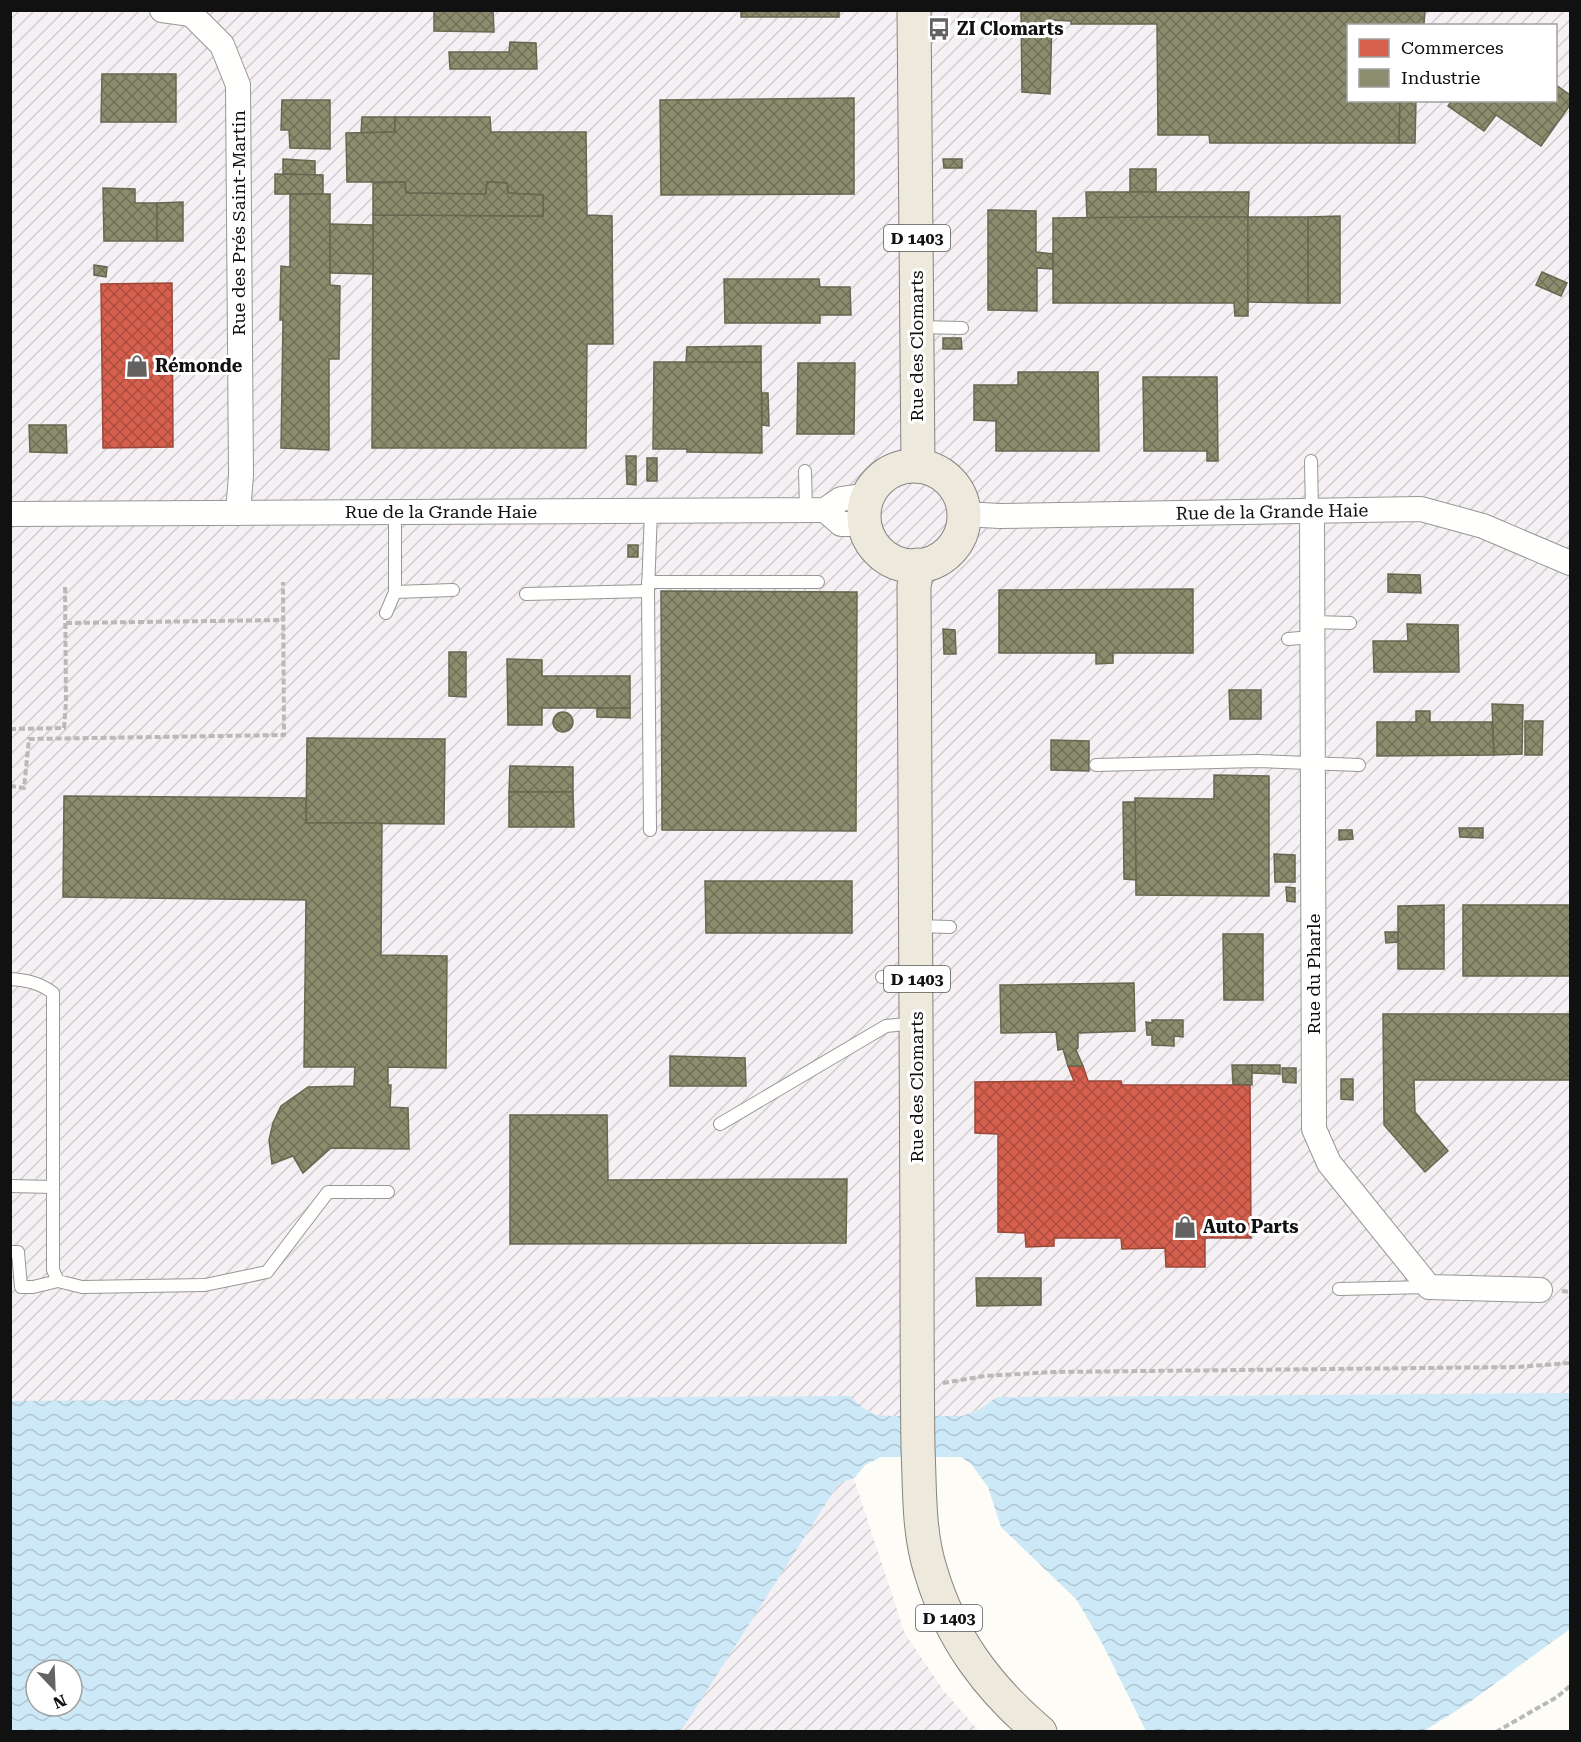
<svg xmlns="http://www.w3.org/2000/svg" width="1581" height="1742" font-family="'Roboto Serif',serif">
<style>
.industrial{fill:url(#industrial-furrows);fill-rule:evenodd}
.water{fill:url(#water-waves);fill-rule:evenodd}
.shops{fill:url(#shops-cross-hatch);stroke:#9b483b;stroke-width:1.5}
.industry{fill:url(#industry-cross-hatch);stroke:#676752;stroke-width:1.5}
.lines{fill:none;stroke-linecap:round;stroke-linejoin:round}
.service-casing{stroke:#979795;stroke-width:14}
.minor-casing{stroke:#979795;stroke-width:26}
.primary-casing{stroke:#858482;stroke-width:35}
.path{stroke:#b9b9b8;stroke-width:4;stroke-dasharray:6 3;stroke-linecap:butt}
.service{stroke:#fffffe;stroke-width:12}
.minor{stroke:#fffffe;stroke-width:24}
.primary{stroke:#ede9dc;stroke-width:33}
.labels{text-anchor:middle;stroke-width:6;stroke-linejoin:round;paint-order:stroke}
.shield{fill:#fff;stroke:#585858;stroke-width:1.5}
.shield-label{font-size:16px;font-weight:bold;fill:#111}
.poi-label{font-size:18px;font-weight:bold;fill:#111;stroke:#fff;text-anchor:start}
.street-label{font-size:18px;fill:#111;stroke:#fff}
</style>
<defs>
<pattern id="industrial-furrows" width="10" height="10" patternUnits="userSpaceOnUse" patternTransform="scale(1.5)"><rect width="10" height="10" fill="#f5f0f3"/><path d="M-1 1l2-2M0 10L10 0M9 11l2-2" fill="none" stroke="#d1cdcf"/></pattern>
<pattern id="water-waves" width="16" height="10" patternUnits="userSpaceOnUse" patternTransform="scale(1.5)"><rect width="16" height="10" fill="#cde8f7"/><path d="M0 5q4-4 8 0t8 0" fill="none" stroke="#afc6d3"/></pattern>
<pattern id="shops-cross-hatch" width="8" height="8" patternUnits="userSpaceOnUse" patternTransform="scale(1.5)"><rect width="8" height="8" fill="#d6604d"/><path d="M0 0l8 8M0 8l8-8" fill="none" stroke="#ac4e3f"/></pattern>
<pattern id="industry-cross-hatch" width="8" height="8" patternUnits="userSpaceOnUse" patternTransform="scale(1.5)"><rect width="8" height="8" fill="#8c8c6e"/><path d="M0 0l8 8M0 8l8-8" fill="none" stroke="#717159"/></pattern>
</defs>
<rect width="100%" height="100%" fill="#fdfcf7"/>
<path class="industrial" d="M 11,11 L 1570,11 L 1570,1393 L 1016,1397 L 997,1397 L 980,1409 L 962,1416 L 892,1416 L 892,1457 L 881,1457 L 865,1465 L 854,1479 L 905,1634 L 944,1691 L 979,1731 L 11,1732 ZM 1348,26 L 1556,26 L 1556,100 L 1348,100 ZM 36,1670 L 72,1670 L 72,1706 L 36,1706 Z"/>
<path class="water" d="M 1570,1393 L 1570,1629 L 1467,1704 L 1424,1731 L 1146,1731 L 1102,1643 L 1076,1599 L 1001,1527 L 988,1487 L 971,1464 L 961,1457 L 881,1457 L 865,1465 L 854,1478 L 839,1483 L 681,1731 L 11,1731 L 10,1401 L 850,1396 L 863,1408 L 876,1415 L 892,1416 L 962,1416 L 980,1409 L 997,1397 L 1016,1397 ZM 36,1670 L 72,1670 L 72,1706 L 36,1706 Z"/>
<g class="shops">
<polygon points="172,283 173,447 103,448 101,284"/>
<polygon points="1068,1066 1083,1066 1088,1081 1121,1081 1122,1085 1250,1085 1251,1238 1205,1238 1205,1267 1166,1267 1165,1248 1122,1249 1121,1238 1054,1238 1054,1246 1026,1247 1025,1233 998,1232 998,1134 975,1133 975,1082 1074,1081"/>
</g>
<g class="industry">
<polygon points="434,10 493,10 494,32 434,31"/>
<rect x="741" y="10" width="98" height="7"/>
<polygon points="1021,10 1425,10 1424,24 1348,26 1348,100 1400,100 1399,143 1210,143 1209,135 1158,135 1157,24 1071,24 1071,21 1052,20 1050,94 1022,92"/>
<polygon points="510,42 536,43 537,69 450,69 449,52 509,52"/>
<polygon points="102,74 176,74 176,122 101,122"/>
<polygon points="1556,85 1570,95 1570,105 1541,146 1496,115 1484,131 1448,106 1452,100 1556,100"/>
<polygon points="854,98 854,194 661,195 660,100"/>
<polygon points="282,100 330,100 330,149 290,148 289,130 281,130"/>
<polygon points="1400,100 1416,100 1415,143 1399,143"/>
<polygon points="362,117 395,117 395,132 361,133"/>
<polygon points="395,117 490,117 491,132 586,132 587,215 612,216 613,344 587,344 586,448 372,448 373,215 543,216 543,195 508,193 507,183 487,182 486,194 406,193 405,182 347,182 346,133 395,132"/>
<polygon points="283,159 315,161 315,175 283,174"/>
<polygon points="943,159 962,159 962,168 944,168"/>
<rect x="1130" y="169" width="26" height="23"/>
<polygon points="275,174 323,175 323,194 275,194"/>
<polygon points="405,182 406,193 486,194 487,182 507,183 508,193 543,195 543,216 373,215 373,183"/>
<polygon points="103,188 135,189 135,203 157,203 157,241 104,241"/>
<polygon points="1086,192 1249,192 1248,217 1087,218"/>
<polygon points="290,194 330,194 330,285 340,286 339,359 329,359 329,450 281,448 283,320 280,320 281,266 290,267"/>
<polygon points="183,202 183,241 157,241 157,203"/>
<polygon points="988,210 1036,211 1036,252 1053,254 1053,269 1037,268 1037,311 988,310"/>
<polygon points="1340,216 1340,303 1308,303 1308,217"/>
<polygon points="1150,217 1248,217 1248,316 1235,316 1234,303 1053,303 1053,218"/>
<polygon points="1248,217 1308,217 1308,303 1248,302"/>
<polygon points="330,224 373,225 373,274 330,273"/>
<polygon points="94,265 107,267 106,277 94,275"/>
<polygon points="1542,272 1567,283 1561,296 1536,285"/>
<polygon points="724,279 819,279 820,287 850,287 851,315 820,315 820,323 725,323"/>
<polygon points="943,338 961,338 962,349 943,349"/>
<polygon points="761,346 761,362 686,362 687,347"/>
<polygon points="654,362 761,362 762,453 687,452 687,449 653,449"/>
<polygon points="798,363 855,363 854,434 797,434"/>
<polygon points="1018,372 1098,372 1099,451 996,451 996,421 974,420 974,385 1018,385"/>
<polygon points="1143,377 1217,377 1218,461 1207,461 1207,451 1144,451"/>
<polygon points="762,393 768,393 769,426 762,425"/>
<polygon points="29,425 66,425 67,453 30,452"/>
<polygon points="626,456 636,456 636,485 627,484"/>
<rect x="647" y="458" width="10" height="23"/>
<rect x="628" y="545" width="10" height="12"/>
<polygon points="1388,574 1420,575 1421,593 1388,592"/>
<polygon points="1193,589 1193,653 1113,653 1113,663 1096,664 1096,653 999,653 999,590"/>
<polygon points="661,591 857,592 856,831 662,830"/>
<polygon points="1407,624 1458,625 1459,672 1374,672 1373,641 1408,641"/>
<polygon points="943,629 955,630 956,654 944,654"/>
<polygon points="449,652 466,652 466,697 449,696"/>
<polygon points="507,659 542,660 542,676 630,676 630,708 542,708 542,725 508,725"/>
<polygon points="1229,690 1261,690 1261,719 1230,719"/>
<polygon points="1492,704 1523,705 1522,754 1494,755"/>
<polygon points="597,708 630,708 630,718 597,717"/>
<polygon points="1416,711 1430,711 1430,722 1492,722 1494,755 1377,756 1377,722 1416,722"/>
<circle cx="563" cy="722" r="10"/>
<polygon points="1525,721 1543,721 1542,755 1525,755"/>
<polygon points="307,738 445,739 444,824 306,823"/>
<polygon points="1051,740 1089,741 1089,771 1051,770"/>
<polygon points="510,766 573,767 573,792 509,792"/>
<polygon points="1214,775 1269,776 1269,896 1136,895 1135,798 1214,799"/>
<polygon points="509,792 573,792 574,827 509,827"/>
<polygon points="64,796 306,798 306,823 382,823 381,955 447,956 446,1068 388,1067 388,1085 391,1085 390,1107 408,1108 409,1149 331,1148 303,1173 293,1156 272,1164 269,1140 273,1123 281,1106 308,1087 354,1086 355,1067 304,1067 306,900 63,897"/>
<polygon points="1123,802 1135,802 1136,880 1124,879"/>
<polygon points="1459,828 1483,828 1483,838 1460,837"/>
<polygon points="1339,830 1352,830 1353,839 1339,840"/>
<polygon points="1274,854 1295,855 1295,882 1275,882"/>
<polygon points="705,881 852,881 852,933 706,933"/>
<polygon points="1286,887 1295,888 1295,902 1287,901"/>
<polygon points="1444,905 1444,969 1398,969 1398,906"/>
<rect x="1463" y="905" width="107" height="71"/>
<polygon points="1385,932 1398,932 1398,942 1386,943"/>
<polygon points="1223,934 1263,934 1263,1000 1224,1000"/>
<polygon points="1134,983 1135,1031 1078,1033 1078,1048 1076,1050 1083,1066 1068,1066 1063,1049 1058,1050 1056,1032 1001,1033 1000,985"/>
<polygon points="1383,1014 1570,1014 1570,1080 1414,1080 1415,1112 1448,1151 1425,1172 1384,1125"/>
<polygon points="1152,1020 1183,1020 1183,1037 1174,1036 1174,1046 1152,1045 1152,1035 1147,1035 1146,1022 1152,1023"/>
<polygon points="670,1056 745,1058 746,1086 670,1086"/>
<polygon points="1232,1065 1252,1065 1252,1085 1233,1084"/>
<polygon points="1252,1065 1280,1065 1280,1074 1252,1073"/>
<polygon points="1282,1068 1296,1068 1296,1083 1283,1082"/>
<polygon points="1341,1079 1353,1079 1353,1100 1341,1099"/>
<polygon points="510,1115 607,1115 608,1180 847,1179 846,1243 510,1244"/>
<polygon points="976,1278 1041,1278 1041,1305 977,1306"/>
</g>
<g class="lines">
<g class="service-casing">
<g id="service">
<polyline points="918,327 962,328"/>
<polyline points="1311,461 1312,511"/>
<polyline points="805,471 806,510"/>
<polyline points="648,582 818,582"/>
<polyline points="395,592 453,590"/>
<polyline points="526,594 648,591"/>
<polyline points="386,613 395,592 395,513"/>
<polyline points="1312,622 1350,623"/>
<polyline points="1288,639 1312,637"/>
<polyline points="1096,765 1257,761 1359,765"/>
<polyline points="650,830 648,591 651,511"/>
<polyline points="918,926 950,927"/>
<polyline points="882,977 916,975"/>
<path d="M 10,979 C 27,980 40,983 53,993 L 53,1270 L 58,1281 L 82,1287 L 205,1285 L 267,1272 L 328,1192 L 388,1192"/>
<polyline points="720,1124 886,1026 916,1023"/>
<polyline points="10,1186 53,1187"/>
<polyline points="10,1252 18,1252 21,1287 33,1287 58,1281"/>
<polyline points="1339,1289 1429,1287"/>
</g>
</g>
<g class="minor-casing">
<g id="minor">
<polyline points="162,10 191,14 222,45 238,85 241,475 238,513"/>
<polyline points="825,510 841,524 864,524"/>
<polyline points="1312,511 1314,1129 1329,1163 1429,1287 1540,1290"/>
<polyline points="10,514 825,510 841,499 868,495"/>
<polyline points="963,514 1000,516 1421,509 1483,526 1570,563"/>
</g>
</g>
<g class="primary-casing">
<g id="primary">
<polyline points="914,10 918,466"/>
<circle cx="914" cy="516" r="50"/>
<path d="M 918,565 L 914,586 C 916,804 917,1022 917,1240 C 917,1310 917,1379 918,1449 C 920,1490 918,1532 931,1572 C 951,1639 988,1688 1040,1732"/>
</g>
</g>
<g class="path">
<polyline points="66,623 283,620"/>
<polyline points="10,729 64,728 66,702 65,584"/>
<polyline points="10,786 24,788 29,739 284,735 283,582"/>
<polyline points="1562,1291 1570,1292"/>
<polyline points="943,1383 985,1376 1053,1372 1518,1367 1570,1363"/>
<polyline points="1496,1732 1557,1697 1570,1686"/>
</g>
<use href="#service" class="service"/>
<use href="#minor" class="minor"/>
<use href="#primary" class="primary"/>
</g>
<defs>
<g id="bus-bare" transform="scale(1.8)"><path d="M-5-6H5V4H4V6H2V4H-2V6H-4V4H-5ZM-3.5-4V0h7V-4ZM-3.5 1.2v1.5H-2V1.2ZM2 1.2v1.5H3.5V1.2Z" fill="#646362" stroke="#fff" stroke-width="2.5" paint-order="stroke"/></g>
<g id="shop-bare" transform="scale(1.8)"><path d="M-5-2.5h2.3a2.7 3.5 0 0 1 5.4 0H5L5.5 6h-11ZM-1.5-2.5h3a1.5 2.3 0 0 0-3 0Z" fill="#646362" stroke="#fff" stroke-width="2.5" paint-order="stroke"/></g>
</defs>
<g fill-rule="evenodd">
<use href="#bus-bare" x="939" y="29"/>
<use href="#shop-bare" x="137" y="366"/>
<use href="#shop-bare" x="1185" y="1227"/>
</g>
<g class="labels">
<g class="shield">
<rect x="884" y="225" width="66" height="26" rx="4.5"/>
<rect x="884" y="966" width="66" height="26" rx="4.5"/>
<rect x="916" y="1605" width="66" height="26" rx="4.5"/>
</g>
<g class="shield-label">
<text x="917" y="244">D 1403</text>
<text x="917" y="985">D 1403</text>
<text x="949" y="1624">D 1403</text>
</g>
<g class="poi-label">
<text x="957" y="35">ZI Clomarts</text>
<text x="155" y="372">Rémonde</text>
<text x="1203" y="1233">Auto Parts</text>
</g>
<g class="street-label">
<text transform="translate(239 223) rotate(-90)" y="6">Rue des Prés Saint-Martin</text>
<text transform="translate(917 346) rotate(-90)" y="6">Rue des Clomarts</text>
<text x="441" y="518">Rue de la Grande Haie</text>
<text transform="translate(1272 512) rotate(-1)" y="6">Rue de la Grande Haie</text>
<text transform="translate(1314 974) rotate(-90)" y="6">Rue du Pharle</text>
<text transform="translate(917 1087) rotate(-90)" y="6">Rue des Clomarts</text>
</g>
</g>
<rect width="1581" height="1742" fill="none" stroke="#111111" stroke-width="24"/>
<rect x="1347" y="24" width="210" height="78" fill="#ffffff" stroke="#a0a0a0" stroke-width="1.5"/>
<rect x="1359" y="39" width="30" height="18" fill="#d6604d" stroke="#a0a0a0" stroke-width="1.5"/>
<text x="1401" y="54" font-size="18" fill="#111111">Commerces</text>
<rect x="1359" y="69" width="30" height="18" fill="#8c8c6e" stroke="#a0a0a0" stroke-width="1.5"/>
<text x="1401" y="84" font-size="18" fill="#111111">Industrie</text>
<g transform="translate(54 1688) rotate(157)"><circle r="28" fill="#ffffff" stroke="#a0a0a0" stroke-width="1.5"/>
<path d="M0-4.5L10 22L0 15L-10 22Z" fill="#646362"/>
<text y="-9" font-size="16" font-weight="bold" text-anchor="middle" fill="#111111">N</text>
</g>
</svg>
